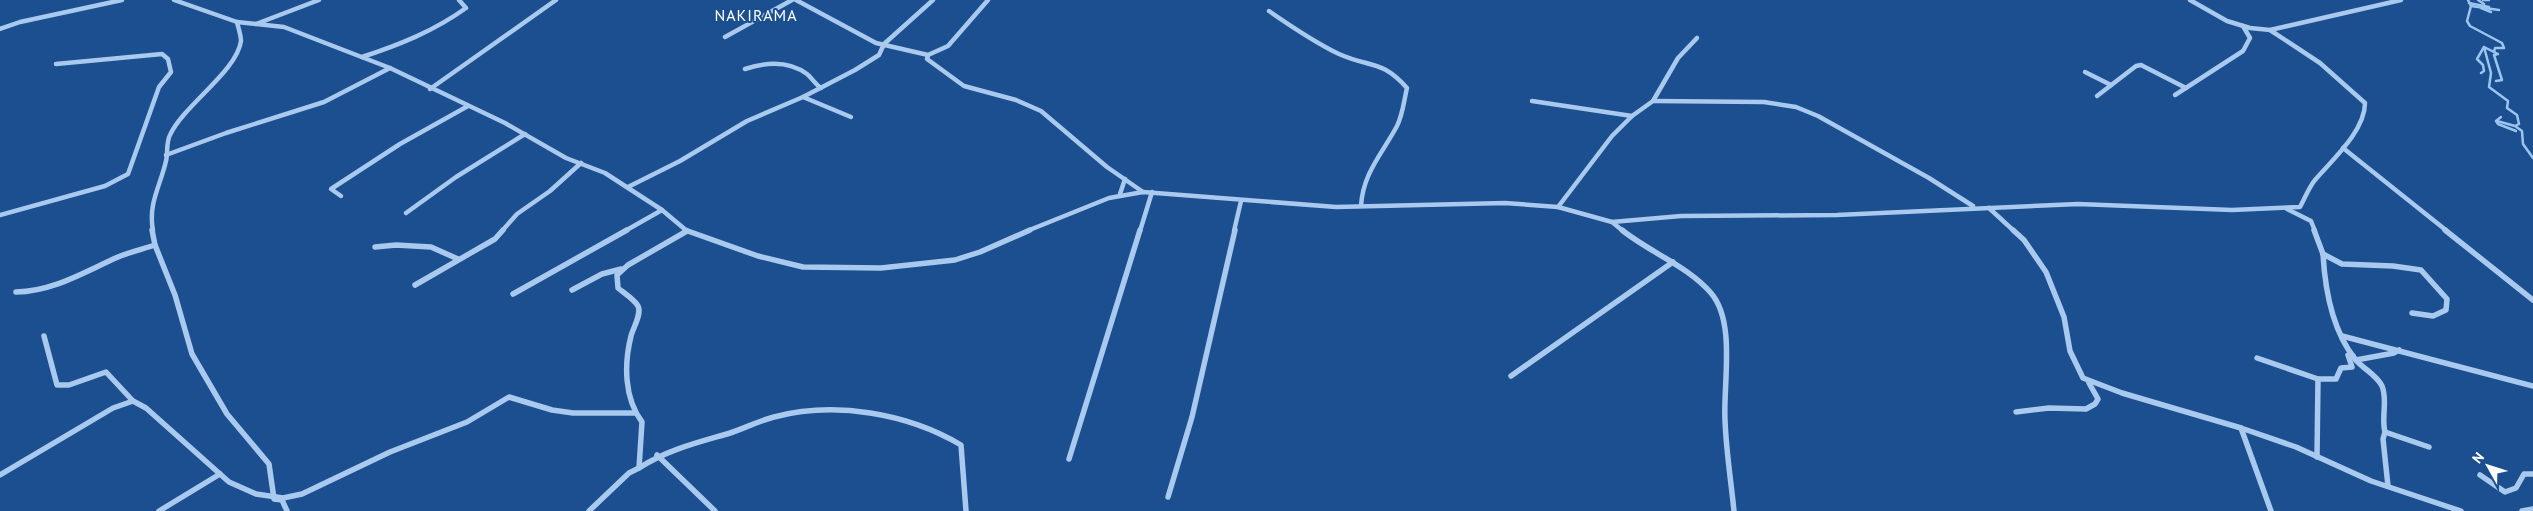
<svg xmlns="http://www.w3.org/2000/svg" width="2533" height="511" font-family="'PT Sans',sans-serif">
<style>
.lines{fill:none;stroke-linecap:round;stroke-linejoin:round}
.stream{stroke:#9cc4f0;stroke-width:2.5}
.minor-far1{stroke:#a9c9ee;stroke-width:4.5}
.minor{stroke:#a9c9ee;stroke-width:5.5}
.labels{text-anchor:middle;stroke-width:4;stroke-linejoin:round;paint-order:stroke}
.quarter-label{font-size:16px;letter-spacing:1px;fill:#fff;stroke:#1b4f8f}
</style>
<rect width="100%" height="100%" fill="#1b4f8f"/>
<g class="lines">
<g class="stream">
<polyline points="2468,0 2471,6 2467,21 2470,26 2502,43 2504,48 2495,48 2494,52 2484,47 2491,73 2489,87 2508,101 2507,108 2517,115 2519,124 2515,126 2522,131 2523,144 2533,158"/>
<polyline points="2478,0 2484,4"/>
<polyline points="2483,0 2489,0"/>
<polyline points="2469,3 2489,7"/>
<polyline points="2471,6 2499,10"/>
<polyline points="2481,8 2491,12"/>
<polyline points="2494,52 2498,54 2494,55 2502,80 2496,81"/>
<polyline points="2481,73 2484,71 2483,65 2477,59 2484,47"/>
<polyline points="2501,117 2496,121 2498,124 2516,131"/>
<polyline points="2497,121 2515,126"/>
</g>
<g class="minor-far1">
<polyline points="174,0 237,22 284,27 390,68 505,123 566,158 605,173 662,210 687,231"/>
<polyline points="796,0 876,43 928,55 927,59 964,86 1016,100 1041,111 1107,167 1143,192"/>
<path d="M 1269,11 C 1292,27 1314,42 1339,54 C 1370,68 1381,59 1407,88 C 1404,100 1403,114 1397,126 C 1382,154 1363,173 1361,206"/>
<polyline points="256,24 319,0"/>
<polyline points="0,29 20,22 122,0"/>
<polyline points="2270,30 2401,0"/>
<polyline points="725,37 792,0"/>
<polyline points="928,55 948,46 988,0"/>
<path d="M 362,57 C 399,45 434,31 466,8 L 459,0"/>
<path d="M 745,69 C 766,62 788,60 807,74 C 812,78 815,84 821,88"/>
<polyline points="2085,72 2111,85"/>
<polyline points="430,89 556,0"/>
<polyline points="2175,95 2243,51 2250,38 2243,26"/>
<polyline points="2097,96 2136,66 2141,65 2186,88"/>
<polyline points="803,97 851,117"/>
<polyline points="1532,101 1632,116"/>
<polyline points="1653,101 1764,102 1796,107 1818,116 1929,178 1973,206"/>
<polyline points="2343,148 2447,231"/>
<polyline points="166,155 226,133 324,102 390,68"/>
<polyline points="628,187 680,161 747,121 803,97 855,70 879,55 884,44 933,0"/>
<polyline points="1120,194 1125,179"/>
<polyline points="341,196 331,189 400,144 468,106"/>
<polyline points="1558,207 1612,136 1632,116 1653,101 1678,58 1697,38"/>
<polyline points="1989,208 2014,231"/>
<polyline points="2287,209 2311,221 2315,231"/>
<polyline points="406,213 456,177 525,134"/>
<polyline points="0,215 105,186 128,174 159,87 171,72 168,59 162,54 56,64"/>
<path d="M 1612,222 L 1681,216 L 1837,215 L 2078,204 L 2232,210 L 2300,207 C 2305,198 2309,187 2315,180 C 2332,160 2365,131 2365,103 L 2320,63 L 2270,30 L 2250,28 L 2227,21 L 2190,0"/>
<path d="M 153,231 C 148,203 160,187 166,161 C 168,153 166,142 170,135 C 184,105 237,71 241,41 C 241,35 238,27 237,22"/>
<polyline points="502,231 517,214 550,191 581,163"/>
<polyline points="625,231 662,210"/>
<polyline points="1027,231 1109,198 1143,192 1336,207 1505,203 1558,207 1612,222 1623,231"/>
<polyline points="1140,231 1152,192"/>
<polyline points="1234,231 1241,201"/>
</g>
<g class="minor">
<polyline points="152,230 155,245 175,295 192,354 227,414 269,464 274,499 282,500 287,511"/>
<polyline points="685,230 758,256 803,267 881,268 955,260 980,252 1030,230"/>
<path d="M 1622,230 C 1649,252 1688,266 1711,293 C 1736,322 1723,384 1725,420 C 1726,450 1731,481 1734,511"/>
<polyline points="2013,230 2024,240 2046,272 2064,317 2070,351 2083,378 2122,393 2241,428 2271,511"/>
<polyline points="2314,230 2323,254 2342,264 2393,266 2421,270 2447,299 2446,310 2433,316 2412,313"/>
<polyline points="2445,230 2533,300"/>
<polyline points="375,247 396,245 431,247 458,259"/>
<path d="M 2323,254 C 2325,290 2332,330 2355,359 C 2363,369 2376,374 2382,386 C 2388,400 2381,417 2385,432 L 2429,447"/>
<polyline points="415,285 495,239 503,230"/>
<polyline points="572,290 602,274 621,269"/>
<path d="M 16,292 C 54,291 84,272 118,257 C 130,252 143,249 155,245"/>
<polyline points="513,294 627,230"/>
<polyline points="44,336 57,385 69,385 106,372 133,401"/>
<polyline points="2342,336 2533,386"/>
<polyline points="2257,358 2318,379"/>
<polyline points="2356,360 2394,353 2399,350"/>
<polyline points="1511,376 1673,262"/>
<polyline points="2016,412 2049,408 2086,409 2095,404 2098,399 2089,383"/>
<polyline points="2241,428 2296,447 2371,481 2461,511"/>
<polyline points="2385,432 2383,439 2388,486"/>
<polyline points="657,455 715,511"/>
<polyline points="2317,457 2318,379 2336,379 2341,368 2352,367 2348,355 2353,356"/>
<polyline points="1069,459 1140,230"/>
<path d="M 639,468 C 667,450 696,443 727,434 C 743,429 758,421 774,417 C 835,401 907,413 961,445 L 966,511"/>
<polyline points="0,475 113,408 133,401 146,408 229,482 256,494 283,498 302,494 390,452 467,422 509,397 552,410 573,413 635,413"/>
<polyline points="2480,475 2505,492 2516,488 2524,474 2533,474"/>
<polyline points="1168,497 1192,417 1235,230"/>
<polyline points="159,511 220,474"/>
<path d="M 589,511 L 629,473 L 639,468 L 642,422 C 624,398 624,364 631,336 C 633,328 642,314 638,306 C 635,300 624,293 618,288 L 617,275 L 628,265 L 687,231"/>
<polyline points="2522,511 2533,509"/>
</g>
</g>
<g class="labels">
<g class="quarter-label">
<text x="756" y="21">NAKIRAMA</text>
</g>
</g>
<g transform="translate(2488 466) rotate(309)" stroke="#1b4f8f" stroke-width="4" paint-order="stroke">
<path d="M0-4L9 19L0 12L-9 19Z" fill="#ffffff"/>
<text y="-8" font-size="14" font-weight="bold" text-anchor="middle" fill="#ffffff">N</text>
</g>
</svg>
